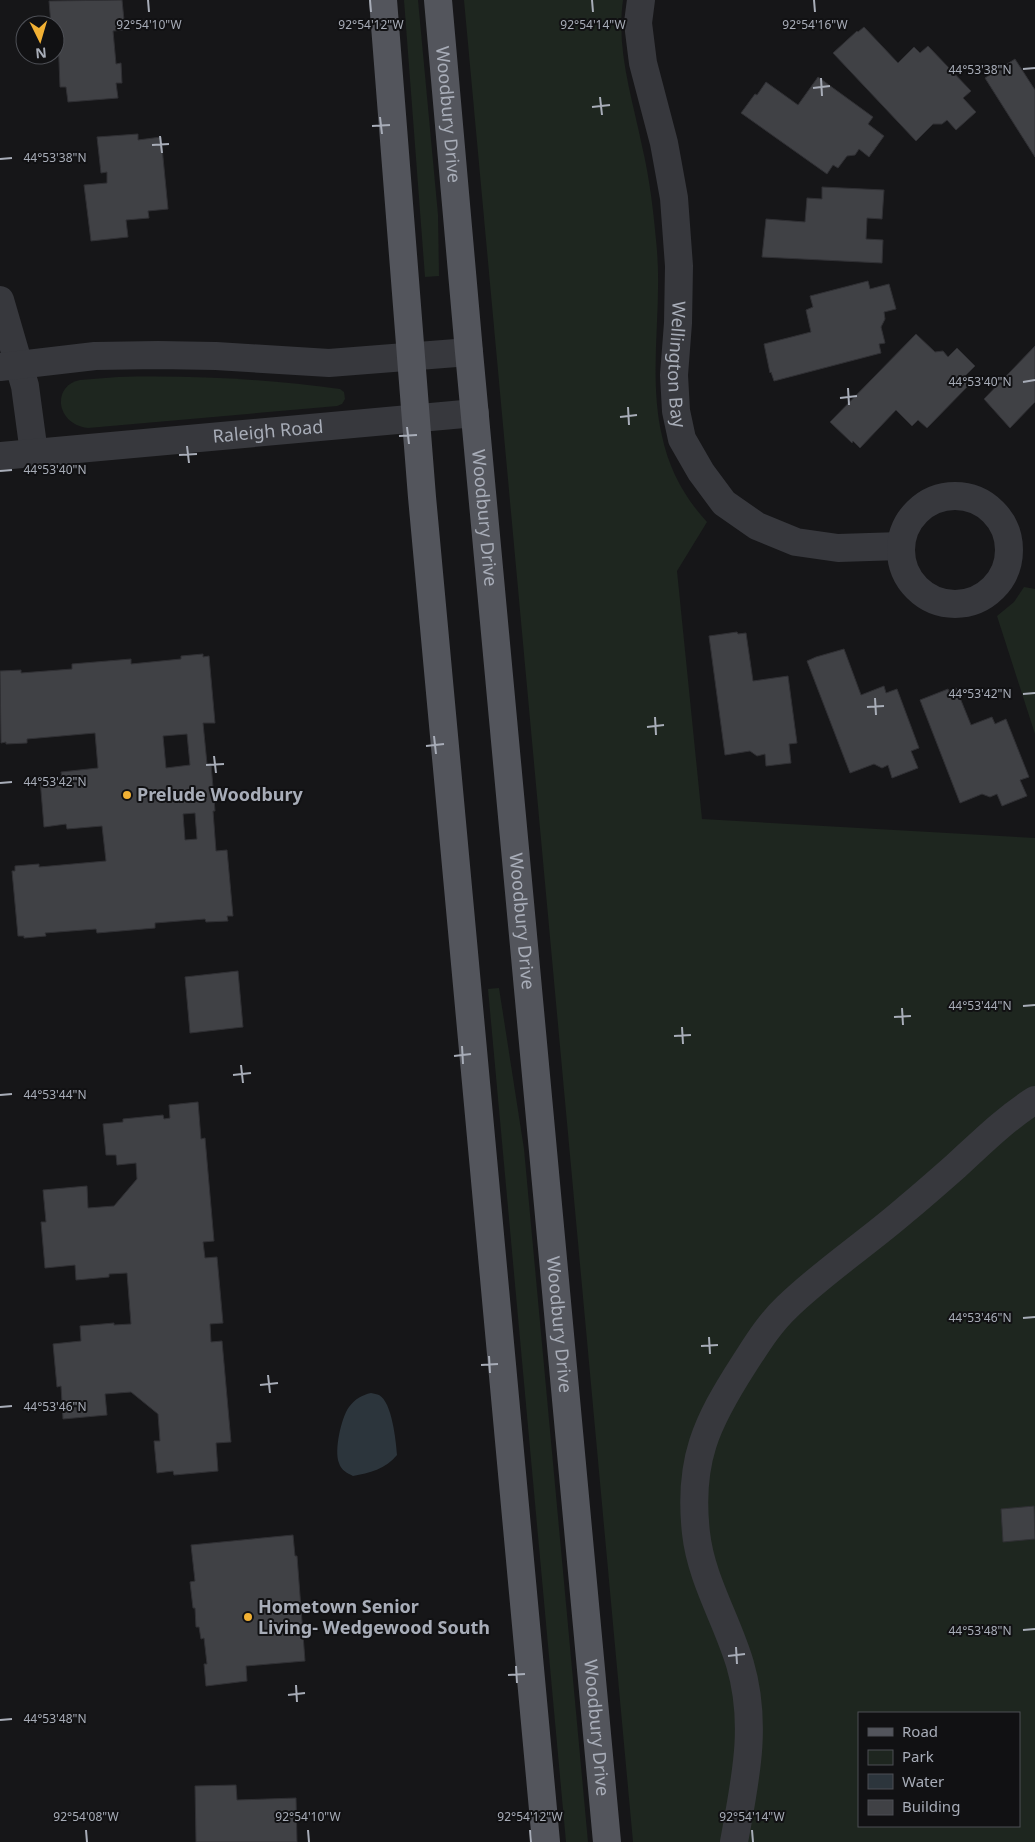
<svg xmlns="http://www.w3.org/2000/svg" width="1035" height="1842" font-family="'Noto Sans',sans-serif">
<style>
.green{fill:#1e261f;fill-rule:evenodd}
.water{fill:#2c353c}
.building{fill:#404145;stroke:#303034;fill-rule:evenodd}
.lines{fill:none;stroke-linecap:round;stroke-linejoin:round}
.minor{stroke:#37383d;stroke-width:28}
.major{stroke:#53555c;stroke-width:28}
.ticks{fill:none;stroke:#a8adb8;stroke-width:2}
.poi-dot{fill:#f2b134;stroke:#111113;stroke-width:2}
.labels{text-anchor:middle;stroke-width:4;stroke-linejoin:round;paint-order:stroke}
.street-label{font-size:18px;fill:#a8adb8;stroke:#111113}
.poi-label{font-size:18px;font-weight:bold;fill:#a8adb8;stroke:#111113;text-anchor:start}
.ticks-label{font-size:12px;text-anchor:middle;fill:#a8adb8;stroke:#111113;stroke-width:4;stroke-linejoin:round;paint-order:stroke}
</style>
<rect width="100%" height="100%" fill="#161618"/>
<g class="green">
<polygon points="404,0 418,0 438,215 439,276 425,277"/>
<path d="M 464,0 L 623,0 C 616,50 632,97 642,146 C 650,180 654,215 657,251 C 662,312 648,375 662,436 C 669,469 684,497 707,522 L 677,571 L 702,819 L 1035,838 L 1035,1842 L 633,1842 ZM 859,1713 L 1019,1713 L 1019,1826 L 859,1826 Z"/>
<path d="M 118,377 C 192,375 266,379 340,389 L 344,392 L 345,399 L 342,404 L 337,406 L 88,428 C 55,424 52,385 80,380 Z"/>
<polygon points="1024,587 1035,589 1035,734 997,616 1014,602"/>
<polygon points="499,988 524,1149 588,1842 566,1842 488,989"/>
</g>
<path class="water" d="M 371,1393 C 374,1394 377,1394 379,1395 C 392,1402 396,1441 397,1455 C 386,1469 369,1473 353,1476 C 347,1473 341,1470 339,1463 C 334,1451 341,1418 349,1407 C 355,1399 362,1395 371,1393 Z"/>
<g class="building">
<polygon points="122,0 125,30 113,31 116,64 121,63 122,83 116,83 118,98 68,102 66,87 60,87 58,36 55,36 55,25 51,25 49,1"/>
<polygon points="864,27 898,63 914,47 920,53 928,46 971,91 963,98 976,112 956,130 947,120 942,124 933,124 916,141 833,53 857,31 858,32"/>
<polygon points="1015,59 1035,90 1035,157 985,78"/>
<polygon points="818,77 873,117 868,124 884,136 869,157 859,149 855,155 847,156 838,168 833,165 827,174 741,113 755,94 757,95 766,82 798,105"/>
<polygon points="138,134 138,140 161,137 168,209 148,211 149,218 126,220 128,237 91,241 84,185 107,183 107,172 101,173 97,137"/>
<polygon points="822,187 884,190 882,219 867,218 866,239 883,240 882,263 762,257 766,219 805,222 807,198 822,199"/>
<polygon points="868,281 870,289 889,284 896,309 884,312 885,319 881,327 885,343 879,344 881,353 774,381 771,372 770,373 764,344 811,332 806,310 813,307 810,296"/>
<polygon points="916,334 935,352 943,351 948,357 957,348 975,366 962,379 969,385 927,428 918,420 912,426 896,410 860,448 853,441 852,443 830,422"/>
<polygon points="1035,346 1035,402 1010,428 984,399"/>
<polygon points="737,632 738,634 746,633 753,681 788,676 797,743 789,744 791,763 766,766 765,754 757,756 750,751 725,755 709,636"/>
<polygon points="844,649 861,695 884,686 886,693 897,689 919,748 911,751 918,768 892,778 888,765 882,768 874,764 850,773 807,661 816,657"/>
<path d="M 203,654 L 203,657 L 209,656 L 215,723 L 203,723 L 207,764 L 211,764 L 215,811 L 213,811 L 216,851 L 227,850 L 233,916 L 227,916 L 228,921 L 206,922 L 205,919 L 155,923 L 155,928 L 97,933 L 96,929 L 45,933 L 46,936 L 24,938 L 24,936 L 18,936 L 12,871 L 15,871 L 15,866 L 39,864 L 39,867 L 106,861 L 102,826 L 67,829 L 66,824 L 44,827 L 40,779 L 62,777 L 61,772 L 98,768 L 95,733 L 27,739 L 27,743 L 6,744 L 6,742 L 1,743 L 0,671 L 21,670 L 21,673 L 72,669 L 72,664 L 131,659 L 131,664 L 181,659 L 181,656 ZM 187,734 L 190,765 L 166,768 L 163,736 ZM 195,813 L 197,839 L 185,840 L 183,814 Z"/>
<polygon points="956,688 971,725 992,717 995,724 1006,719 1029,777 1020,780 1027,796 1002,806 997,794 990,797 982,794 960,803 920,700 948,689 949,691"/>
<polygon points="238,971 243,1027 190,1033 185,977"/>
<polygon points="198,1102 201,1139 205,1138 214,1241 203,1242 205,1258 217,1257 223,1323 210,1324 211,1342 222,1341 231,1442 216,1443 218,1471 174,1475 173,1471 157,1473 154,1441 160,1441 158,1414 131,1392 105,1394 107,1415 63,1419 61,1386 57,1387 53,1344 81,1341 80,1326 114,1323 114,1325 131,1324 127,1273 109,1274 109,1277 76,1280 75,1265 45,1268 41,1222 46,1222 43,1190 87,1186 88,1208 114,1206 137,1179 136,1163 117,1165 116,1155 106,1155 103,1124 123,1122 123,1119 163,1115 164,1119 170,1118 169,1105"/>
<polygon points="1034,1506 1035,1539 1003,1542 1001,1509"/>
<polygon points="293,1535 295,1556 297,1556 305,1661 246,1666 247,1681 206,1686 204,1664 207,1664 204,1638 201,1639 199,1627 196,1627 195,1608 193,1608 190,1582 195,1581 191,1545"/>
<polygon points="236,1785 237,1800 296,1798 297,1842 196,1842 195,1786"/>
</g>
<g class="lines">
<g class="minor">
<path id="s1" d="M 641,0 L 638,23 L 643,63 L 664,143 L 674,198 L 679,266 L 678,323 L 674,375 L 676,411 L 682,439 L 701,472 L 724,503 L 757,526 L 796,542 L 838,548 L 901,546"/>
<polyline points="0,300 25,386 34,453"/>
<polyline points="0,367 95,356 158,355 216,356 329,363 469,352"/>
<path id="s2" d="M 0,456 L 475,413"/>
<circle cx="955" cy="550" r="54"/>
<path d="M 734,1842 C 745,1781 758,1725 740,1664 C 727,1620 701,1579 696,1533 C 688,1461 706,1423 744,1364 C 757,1344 769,1324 787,1307 C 823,1272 867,1243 905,1210 C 922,1196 939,1181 956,1166 C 981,1143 1006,1118 1035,1100"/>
</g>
<g class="major">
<polyline points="383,0 422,497 546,1842"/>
<path id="s3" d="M 438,0 L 469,352 L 607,1842"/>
</g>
</g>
<path class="ticks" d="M 148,0 L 149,12M 370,0 L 371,12M 592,0 L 593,12M 814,0 L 815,12M 1023,69 L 1035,68M 821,78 L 822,96M 813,88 L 830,86M 600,97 L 602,115M 592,107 L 610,105M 380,117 L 382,134M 372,126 L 390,125M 160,136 L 162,153M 152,145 L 169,144M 0,159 L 12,158M 1023,382 L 1035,380M 848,388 L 849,405M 840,398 L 857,396M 628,407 L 629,425M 620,417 L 637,415M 407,427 L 409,444M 399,436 L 417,435M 187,446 L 189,463M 179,455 L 197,454M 0,471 L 12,470M 1023,694 L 1035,693M 875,698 L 876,715M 867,707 L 884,706M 655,717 L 656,735M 647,727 L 664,725M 434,736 L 436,754M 426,746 L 444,744M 214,756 L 216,773M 206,765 L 224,764M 0,783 L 12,782M 1023,1006 L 1035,1005M 902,1008 L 903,1025M 894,1017 L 911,1016M 682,1027 L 683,1044M 674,1036 L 691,1035M 462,1046 L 463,1064M 454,1056 L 471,1054M 241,1065 L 243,1083M 233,1075 L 251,1073M 0,1095 L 12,1094M 1023,1318 L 1035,1317M 709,1337 L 710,1354M 701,1346 L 718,1345M 489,1356 L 490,1373M 481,1365 L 498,1364M 268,1375 L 270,1393M 260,1385 L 278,1383M 0,1407 L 12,1406M 1023,1630 L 1035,1629M 736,1647 L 737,1664M 728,1656 L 745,1654M 516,1666 L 517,1683M 508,1675 L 525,1674M 296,1685 L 297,1702M 288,1695 L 305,1693M 0,1720 L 12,1719M 86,1830 L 87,1842M 308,1830 L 309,1842M 530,1830 L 531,1842M 752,1830 L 753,1842"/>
<g class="poi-dot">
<circle cx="127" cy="795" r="5"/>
<circle cx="248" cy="1617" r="5"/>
</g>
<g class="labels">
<g class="street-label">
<text dy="6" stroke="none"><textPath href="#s3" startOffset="115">Woodbury Drive</textPath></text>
<text dy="6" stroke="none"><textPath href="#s1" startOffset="369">Wellington Bay</textPath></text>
<text dy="6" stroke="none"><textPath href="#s2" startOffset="269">Raleigh Road</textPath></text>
<text dy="6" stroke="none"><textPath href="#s3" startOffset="520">Woodbury Drive</textPath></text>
<text dy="6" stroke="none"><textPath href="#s3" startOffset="925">Woodbury Drive</textPath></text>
<text dy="6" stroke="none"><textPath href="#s3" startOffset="1330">Woodbury Drive</textPath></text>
<text dy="6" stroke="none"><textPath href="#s3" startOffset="1735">Woodbury Drive</textPath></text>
</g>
<g class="poi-label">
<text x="137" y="801">Prelude Woodbury</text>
<text x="258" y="1613">Hometown Senior<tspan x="258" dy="21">Living- Wedgewood South</tspan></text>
</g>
</g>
<g class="ticks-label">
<text x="149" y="29">92°54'10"W</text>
<text x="371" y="29">92°54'12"W</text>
<text x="593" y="29">92°54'14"W</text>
<text x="815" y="29">92°54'16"W</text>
<text x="980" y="74">44°53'38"N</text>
<text x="55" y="162">44°53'38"N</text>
<text x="980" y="386">44°53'40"N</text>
<text x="55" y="474">44°53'40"N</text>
<text x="980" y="698">44°53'42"N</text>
<text x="55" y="786">44°53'42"N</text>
<text x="980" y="1010">44°53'44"N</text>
<text x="55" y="1099">44°53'44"N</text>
<text x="980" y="1322">44°53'46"N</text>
<text x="55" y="1411">44°53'46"N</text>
<text x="980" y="1635">44°53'48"N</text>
<text x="55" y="1723">44°53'48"N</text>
<text x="86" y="1821">92°54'08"W</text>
<text x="308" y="1821">92°54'10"W</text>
<text x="530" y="1821">92°54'12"W</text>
<text x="752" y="1821">92°54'14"W</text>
</g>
<rect x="858" y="1712" width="162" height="115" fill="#111113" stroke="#4d4f55"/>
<rect x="868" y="1728" width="25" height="8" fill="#53555c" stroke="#4d4f55"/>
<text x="902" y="1737" font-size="15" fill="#a8adb8">Road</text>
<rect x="868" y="1750" width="25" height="15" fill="#1e261f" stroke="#4d4f55"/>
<text x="902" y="1762" font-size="15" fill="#a8adb8">Park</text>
<rect x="868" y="1774" width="25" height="15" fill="#2c353c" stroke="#4d4f55"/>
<text x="902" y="1787" font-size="15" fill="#a8adb8">Water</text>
<rect x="868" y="1800" width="25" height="15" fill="#404145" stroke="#4d4f55"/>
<text x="902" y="1812" font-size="15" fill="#a8adb8">Building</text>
<g transform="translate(40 40) rotate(175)"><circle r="24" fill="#111113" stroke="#4d4f55"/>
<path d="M0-4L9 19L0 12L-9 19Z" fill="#f2b134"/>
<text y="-8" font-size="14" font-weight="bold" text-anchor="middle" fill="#a8adb8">N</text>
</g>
</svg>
